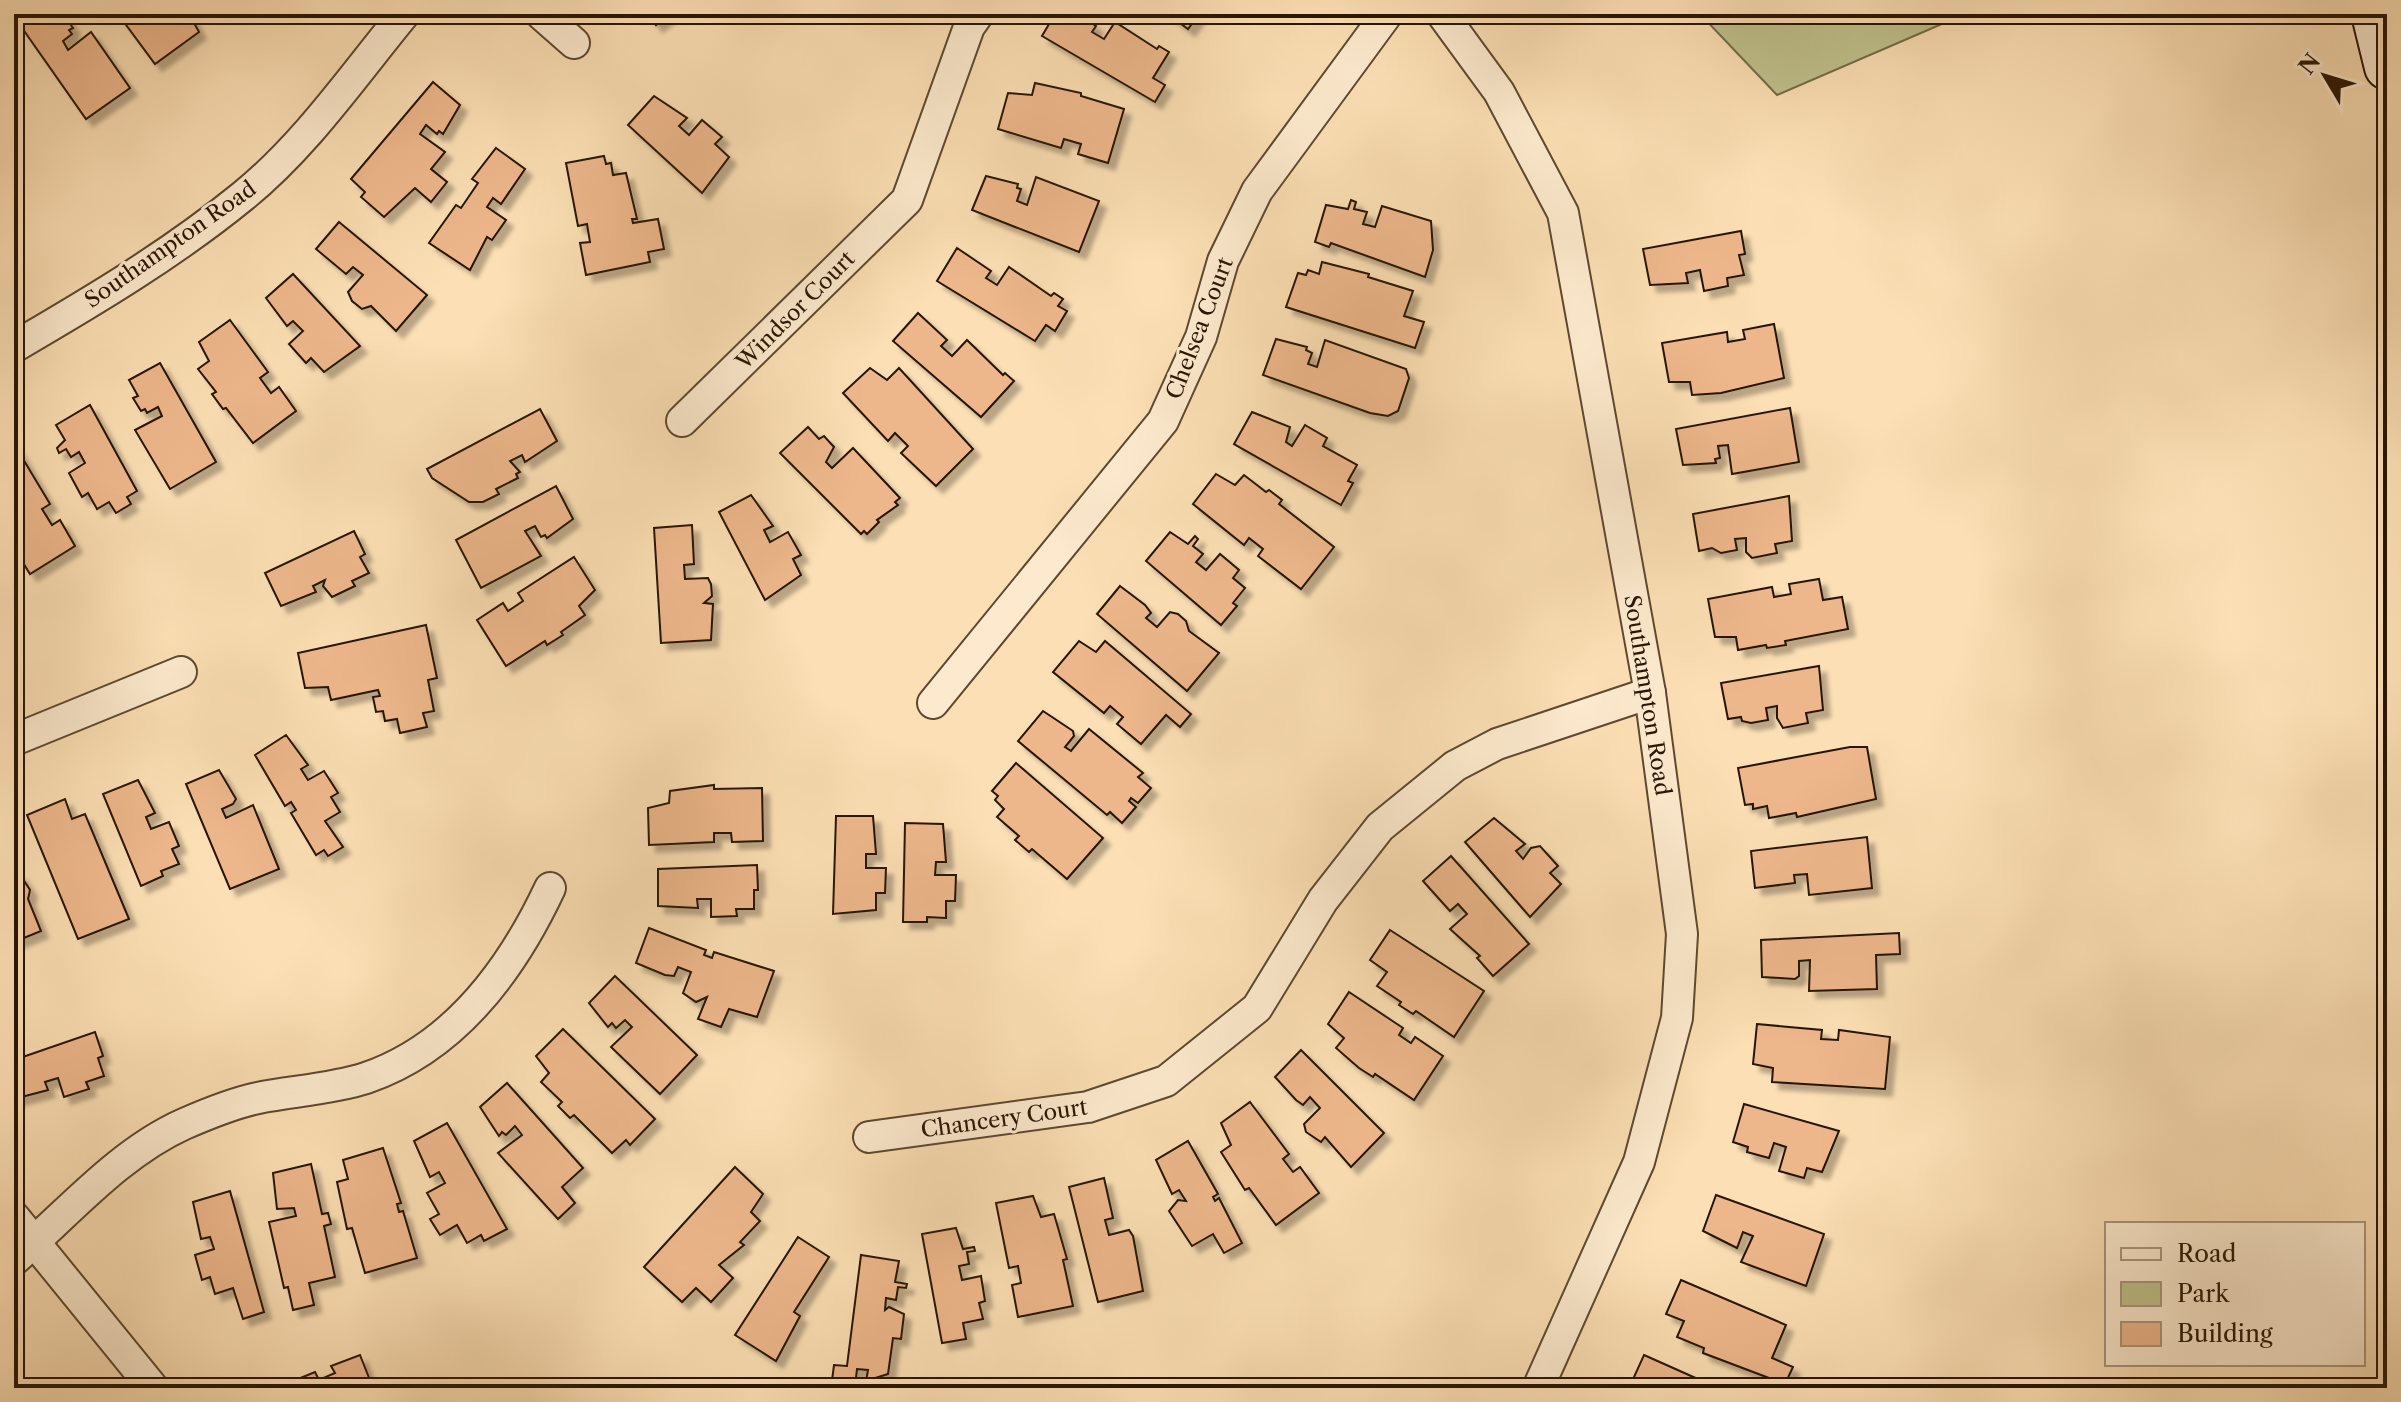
<svg xmlns="http://www.w3.org/2000/svg" width="2401" height="1402" font-family="'Libre Caslon Text',serif">
<style>
.green{fill:#bfc28d;stroke:#746c48;stroke-width:2}
.building{fill:#edb78b;stroke:#281503;stroke-width:2;filter:url(#shadow)}
.lines{fill:none;stroke-linecap:round;stroke-linejoin:round}
.street-casing{stroke:#5d482f;stroke-width:34}
.secondary-casing{stroke:#281503;stroke-width:48}
.street{stroke:#fdeace;stroke-width:30}
.secondary{stroke:#fdeace;stroke-width:44}
.labels{text-anchor:middle;stroke-width:6;stroke-linejoin:round;paint-order:stroke}
.street-label{font-size:22px;fill:#281503;stroke:#fdeace}
</style>
<defs>
<filter id="shadow"><feDropShadow dx="7" dy="7" stdDeviation="2" flood-color="#0004"/></filter>
</defs>
<rect width="100%" height="100%" fill="#fcdfb4"/>
<filter id="stains"><feTurbulence type="fractalNoise" baseFrequency=".0025" numOctaves="4"/><feColorMatrix values="0 0 0 0 .2 0 0 0 0 .09 0 0 0 0 .02 0 0 0 .5 -.17"/></filter>
<radialGradient id="worn" r=".72"><stop offset=".6" stop-color="#630" stop-opacity="0"/><stop offset="1" stop-color="#630" stop-opacity=".3"/></radialGradient>
<polygon class="green" points="1700,14 1965,14 1777,95"/>
<g class="building">
<polygon points="35,14 64,15 73,28 69,30 72,34 63,41 68,50 91,32 130,88 86,119 20,25"/>
<polygon points="118,14 189,14 199,32 155,64"/>
<polygon points="647,14 670,14 656,25"/>
<polygon points="1055,14 1077,14 1096,26 1092,32 1104,39 1115,22 1157,49 1159,46 1169,52 1153,78 1165,85 1155,102 1042,36"/>
<polygon points="1168,14 1199,14 1188,29"/>
<polygon points="433,82 460,105 443,134 439,131 437,134 426,125 420,134 445,152 431,169 447,182 431,202 415,188 384,217 361,197 365,192 351,179"/>
<polygon points="1035,83 1081,93 1081,96 1124,109 1108,163 1078,154 1081,144 1064,139 1061,148 998,129 1008,93 1032,95"/>
<polygon points="654,96 687,118 679,126 689,135 702,120 722,137 715,144 729,157 702,193 628,125"/>
<polygon points="496,148 525,169 501,204 493,198 487,207 506,220 492,240 487,237 470,270 429,243 456,205 461,208 478,183 472,179"/>
<polygon points="604,156 606,164 611,163 613,175 626,173 637,219 632,219 633,223 658,219 664,249 648,252 650,262 586,275 580,243 590,242 587,224 578,226 566,163"/>
<polygon points="986,176 1018,184 1017,188 1021,189 1017,201 1027,205 1036,177 1099,201 1079,252 972,210"/>
<polygon points="1351,200 1356,202 1354,209 1367,212 1363,224 1375,227 1382,206 1431,221 1433,250 1425,277 1331,243 1329,247 1315,242 1326,205 1348,209"/>
<polygon points="339,222 427,295 396,331 371,306 362,309 352,301 348,292 363,275 353,267 346,274 316,249"/>
<polygon points="1741,231 1745,254 1739,255 1744,275 1727,278 1728,286 1704,291 1700,270 1686,273 1688,283 1650,285 1643,249"/>
<polygon points="957,248 991,271 986,278 997,285 1009,267 1051,296 1054,293 1063,299 1058,306 1067,311 1055,331 1046,325 1035,341 937,281"/>
<polygon points="1322,262 1369,274 1368,277 1413,291 1404,316 1424,322 1415,348 1286,307 1298,273 1306,275 1308,270 1319,274"/>
<polygon points="293,274 360,346 324,372 311,358 306,363 289,344 303,331 293,321 287,326 266,298"/>
<polygon points="918,313 947,340 941,346 952,356 967,340 1003,375 1005,373 1014,381 981,417 893,341"/>
<polygon points="230,320 268,372 260,378 271,393 279,387 296,411 253,443 226,408 223,409 212,394 216,392 198,369 209,361 199,342"/>
<polygon points="1774,324 1784,378 1721,393 1692,395 1690,382 1669,382 1662,343 1727,332 1728,342 1745,339 1743,330"/>
<polygon points="1276,339 1307,347 1306,350 1312,353 1308,364 1317,367 1325,340 1406,369 1409,378 1398,411 1388,416 1370,413 1263,375"/>
<polygon points="160,363 216,462 170,489 135,430 162,416 158,407 147,413 145,409 141,411 133,398 138,396 129,380"/>
<polygon points="870,368 887,380 899,368 973,449 936,486 901,453 908,446 895,433 888,441 843,393"/>
<polygon points="90,405 137,491 127,497 131,504 116,513 109,502 97,509 88,493 82,497 69,473 85,463 79,452 71,457 66,449 59,453 57,448 65,440 56,425"/>
<polygon points="1790,408 1799,462 1732,474 1728,445 1718,446 1720,458 1715,459 1716,463 1683,465 1676,429"/>
<polygon points="540,409 557,441 525,462 522,455 510,461 520,472 516,474 518,478 496,489 499,494 483,502 469,502 432,478 427,469"/>
<polygon points="1252,412 1290,427 1286,442 1292,446 1305,425 1327,438 1323,446 1357,465 1348,481 1353,483 1341,505 1234,444"/>
<polygon points="808,427 819,439 824,436 834,447 826,462 832,468 853,448 900,498 895,502 898,505 877,520 879,522 867,534 864,531 861,534 780,453"/>
<polygon points="17,449 50,504 42,509 52,525 60,520 75,546 30,574 14,548"/>
<polygon points="1216,474 1235,485 1244,475 1266,492 1269,490 1282,500 1279,504 1334,547 1301,589 1258,556 1263,549 1249,538 1244,545 1193,504"/>
<polygon points="556,486 573,519 547,538 545,535 541,537 535,526 525,531 541,556 481,588 456,540"/>
<polygon points="751,495 773,526 764,530 770,542 788,532 801,555 793,559 801,575 765,600 719,512"/>
<polygon points="1789,496 1792,541 1775,544 1777,553 1752,558 1746,552 1746,538 1735,539 1737,550 1721,553 1712,548 1699,551 1693,514"/>
<polygon points="692,525 694,564 684,565 685,579 708,578 711,584 712,596 704,603 713,604 711,640 661,643 654,528"/>
<polygon points="354,531 365,554 360,557 369,573 352,581 355,586 332,597 323,586 325,580 313,586 316,592 281,606 265,573"/>
<polygon points="1170,532 1188,544 1195,536 1198,539 1193,546 1203,554 1196,562 1206,570 1220,554 1239,570 1233,578 1245,588 1233,603 1237,606 1221,625 1146,561"/>
<polygon points="574,557 595,590 579,606 585,615 561,632 563,635 547,645 545,641 506,666 477,620 503,603 508,611 523,601 518,593"/>
<polygon points="1819,579 1823,600 1842,597 1848,629 1785,641 1786,645 1767,648 1766,645 1738,650 1736,637 1715,637 1708,599 1772,587 1774,597 1791,594 1789,584"/>
<polygon points="1120,586 1145,605 1151,613 1146,618 1157,627 1170,612 1178,614 1186,621 1189,631 1219,653 1187,691 1097,614"/>
<polygon points="426,625 437,678 428,680 434,711 423,713 427,727 400,733 397,719 385,721 383,711 376,712 373,697 380,696 378,690 331,700 328,687 305,688 298,653"/>
<polygon points="1079,641 1096,652 1105,641 1191,714 1180,727 1166,715 1141,744 1117,724 1123,717 1110,706 1104,713 1053,672"/>
<polygon points="1819,666 1823,710 1806,713 1808,723 1783,728 1777,718 1777,706 1766,708 1768,720 1751,723 1742,721 1741,717 1728,719 1721,683"/>
<polygon points="1043,711 1073,731 1074,736 1065,747 1071,751 1089,729 1143,773 1138,777 1151,788 1138,803 1131,798 1129,801 1136,807 1122,823 1110,812 1107,815 1018,741"/>
<polygon points="286,735 308,765 301,769 308,780 324,771 338,793 331,797 340,812 325,821 343,847 328,856 324,850 316,855 291,813 296,810 291,802 285,806 255,755"/>
<polygon points="1850,747 1867,747 1876,799 1797,817 1796,813 1769,818 1767,806 1753,809 1753,804 1745,805 1738,768"/>
<polygon points="1016,763 1103,838 1067,879 1032,849 1029,852 1015,840 1019,836 997,817 1004,809 995,800 998,796 992,791"/>
<polygon points="219,770 236,799 233,804 222,809 226,818 253,805 279,869 230,889 186,784"/>
<polygon points="138,780 155,813 146,817 151,829 169,822 179,846 172,849 179,864 161,871 163,876 141,886 103,794"/>
<polygon points="714,785 714,789 762,788 763,841 732,842 731,833 714,833 714,842 649,845 648,808 669,803 670,791"/>
<polygon points="65,799 72,819 85,814 129,919 78,939 27,815"/>
<polygon points="836,816 873,816 876,854 866,854 866,868 886,868 885,893 876,893 876,910 833,914"/>
<polygon points="1494,818 1525,844 1516,851 1523,859 1531,848 1540,846 1558,866 1550,873 1561,884 1530,917 1465,842"/>
<polygon points="905,823 943,824 946,862 936,862 935,875 956,875 955,901 946,901 946,918 927,917 927,922 903,922"/>
<polygon points="1867,837 1872,888 1809,895 1807,874 1794,875 1795,883 1755,888 1751,851"/>
<polygon points="1451,856 1529,944 1493,976 1477,958 1480,956 1450,929 1467,914 1458,904 1450,911 1423,881"/>
<polygon points="757,865 758,890 754,890 754,909 736,909 737,916 711,917 711,899 697,899 698,908 658,906 658,869"/>
<polygon points="19,873 30,890 28,899 41,931 14,942 14,876"/>
<polygon points="649,928 706,950 704,955 712,958 714,952 774,971 757,1017 729,1009 721,1027 698,1019 707,997 696,1002 683,993 691,972 678,967 674,976 665,975 636,963"/>
<polygon points="1390,930 1484,991 1454,1037 1416,1011 1413,1014 1399,1005 1401,1002 1377,986 1387,972 1370,960"/>
<polygon points="1899,933 1900,954 1876,955 1877,989 1809,991 1810,960 1799,961 1799,976 1795,979 1762,977 1761,940"/>
<polygon points="615,976 697,1055 660,1094 611,1047 632,1027 625,1020 616,1028 612,1023 608,1027 589,1003"/>
<polygon points="1349,992 1403,1028 1399,1035 1411,1043 1415,1037 1443,1056 1414,1100 1375,1074 1373,1077 1359,1068 1336,1048 1344,1038 1328,1024"/>
<polygon points="1757,1024 1822,1030 1821,1039 1838,1040 1839,1030 1890,1037 1885,1089 1772,1082 1773,1068 1753,1064"/>
<polygon points="563,1029 655,1119 630,1145 626,1140 612,1153 574,1115 570,1118 558,1106 562,1102 541,1082 549,1073 536,1056"/>
<polygon points="95,1032 103,1056 98,1058 104,1076 86,1082 89,1089 64,1097 58,1078 45,1082 48,1090 14,1099 14,1060"/>
<polygon points="1301,1050 1384,1133 1351,1167 1325,1137 1321,1142 1306,1132 1304,1124 1320,1108 1310,1097 1303,1105 1296,1100 1275,1077"/>
<polygon points="507,1083 583,1168 562,1187 575,1203 558,1219 498,1153 522,1135 515,1126 506,1135 502,1132 499,1136 480,1107"/>
<polygon points="1250,1102 1289,1154 1283,1159 1293,1172 1300,1167 1319,1193 1276,1225 1249,1188 1245,1190 1221,1152 1231,1145 1221,1123"/>
<polygon points="1744,1104 1839,1131 1822,1172 1807,1168 1804,1178 1779,1171 1786,1147 1774,1143 1769,1158 1747,1152 1748,1147 1733,1142"/>
<polygon points="447,1123 507,1229 484,1241 481,1235 467,1243 457,1225 440,1235 430,1219 439,1214 427,1193 445,1183 439,1172 430,1177 414,1141"/>
<polygon points="1188,1141 1218,1194 1213,1197 1215,1201 1219,1198 1242,1243 1224,1253 1213,1234 1192,1246 1169,1211 1178,1200 1186,1201 1179,1190 1172,1194 1156,1160"/>
<polygon points="383,1148 401,1203 397,1204 399,1212 403,1211 417,1258 365,1273 352,1228 347,1229 337,1182 348,1179 343,1160"/>
<polygon points="311,1164 322,1214 328,1213 331,1224 324,1226 335,1277 309,1283 314,1305 293,1310 288,1287 284,1288 269,1222 296,1216 294,1208 277,1209 273,1173"/>
<polygon points="735,1167 763,1194 751,1212 760,1221 740,1242 744,1245 719,1265 733,1278 711,1302 696,1288 682,1302 644,1267"/>
<polygon points="1104,1178 1113,1218 1105,1220 1109,1235 1129,1230 1133,1236 1143,1291 1098,1302 1069,1187"/>
<polygon points="230,1191 264,1312 243,1319 233,1288 215,1294 210,1277 202,1280 195,1255 214,1249 210,1237 201,1239 193,1202"/>
<polygon points="1716,1195 1824,1234 1806,1286 1741,1262 1753,1236 1743,1232 1737,1248 1703,1231"/>
<polygon points="1033,1196 1041,1217 1054,1214 1067,1259 1063,1260 1073,1306 1018,1317 1012,1285 1021,1283 1018,1266 1009,1268 996,1203"/>
<polygon points="956,1228 963,1249 974,1247 975,1251 967,1252 969,1264 959,1266 962,1280 981,1276 985,1301 979,1303 983,1319 963,1323 966,1339 942,1343 922,1234"/>
<polygon points="798,1237 829,1257 794,1312 800,1316 776,1361 735,1335"/>
<polygon points="861,1255 899,1261 895,1282 907,1284 906,1288 898,1287 896,1300 886,1298 885,1310 889,1307 904,1314 901,1339 893,1338 888,1374 866,1381 868,1370 857,1369 855,1386 831,1388 834,1365 847,1366"/>
<polygon points="1681,1280 1786,1325 1772,1358 1793,1367 1785,1384 1703,1353 1704,1348 1677,1337 1684,1321 1666,1314"/>
<polygon points="360,1355 373,1388 276,1388 315,1372 319,1380 335,1373 331,1366"/>
<polygon points="1644,1355 1718,1388 1629,1388"/>
</g>
<g class="lines">
<g class="street-casing">
<g id="street">
<polyline points="541,14 574,43"/>
<polyline points="1442,14 1499,92 1563,213 1650,693 1682,934 1677,1018 1639,1162 1538,1388"/>
<path d="M 14,347 C 93,301 172,254 243,196 C 305,146 353,76 404,14"/>
<polyline points="682,421 907,200 969,27 978,14"/>
<polyline points="933,703 1163,421 1201,337 1223,261 1257,191 1387,14"/>
<polyline points="14,740 181,672"/>
<polyline points="869,1137 1088,1107 1166,1081 1257,1008 1323,900 1380,827 1455,766 1497,744 1650,693"/>
<polyline points="14,1217 153,1388"/>
<path d="M 14,1260 C 67,1214 119,1153 184,1124 C 207,1114 234,1103 258,1098 C 293,1091 332,1089 366,1078 C 454,1048 512,969 550,888"/>
</g>
</g>
<g class="secondary-casing">
<polyline id="secondary" points="2374,14 2387,67"/>
</g>
<use href="#street" class="street"/>
<use href="#secondary" class="secondary"/>
</g>
<g class="labels">
<g class="street-label">
<text transform="translate(170 244) rotate(-35)" y="8">Southampton Road</text>
<text transform="translate(795 310) rotate(-45)" y="8">Windsor Court</text>
<text transform="translate(1199 328) rotate(-69)" y="8">Chelsea Court</text>
<text transform="translate(1648 695) rotate(81)" y="8">Southampton Road</text>
<text transform="translate(1004 1118) rotate(-8)" y="8">Chancery Court</text>
</g>
</g>
<rect width="2401" height="1402" fill="none" stroke="#fcdfb4" stroke-width="48"/>
<rect x="16" y="16" width="2369" height="1370" fill="none" stroke="#281503" stroke-width="4"/>
<rect x="24" y="24" width="2353" height="1354" fill="none" stroke="#281503" stroke-width="2"/>
<rect x="2105" y="1222" width="260" height="144" fill="#fdeace" stroke="#a8957d" stroke-width="2"/>
<rect x="2121" y="1248" width="40" height="12" fill="#fdeace" stroke="#a8957d" stroke-width="2"/>
<text x="2177" y="1262" font-size="24" fill="#281503">Road</text>
<rect x="2121" y="1282" width="40" height="24" fill="#bfc28d" stroke="#a8957d" stroke-width="2"/>
<text x="2177" y="1302" font-size="24" fill="#281503">Park</text>
<rect x="2121" y="1322" width="40" height="24" fill="#edb78b" stroke="#a8957d" stroke-width="2"/>
<text x="2177" y="1342" font-size="24" fill="#281503">Building</text>
<g transform="translate(2325 76) rotate(308)" stroke="#fdeace" stroke-width="6" paint-order="stroke">
<path d="M0-6L14 30L0 20L-14 30Z" fill="#281503"/>
<text y="-12" font-size="22" font-weight="bold" text-anchor="middle" fill="#281503">N</text>
</g>
<rect width="100%" height="100%" filter="url(#stains)"/>
<rect width="100%" height="100%" fill="url(#worn)"/>
</svg>
